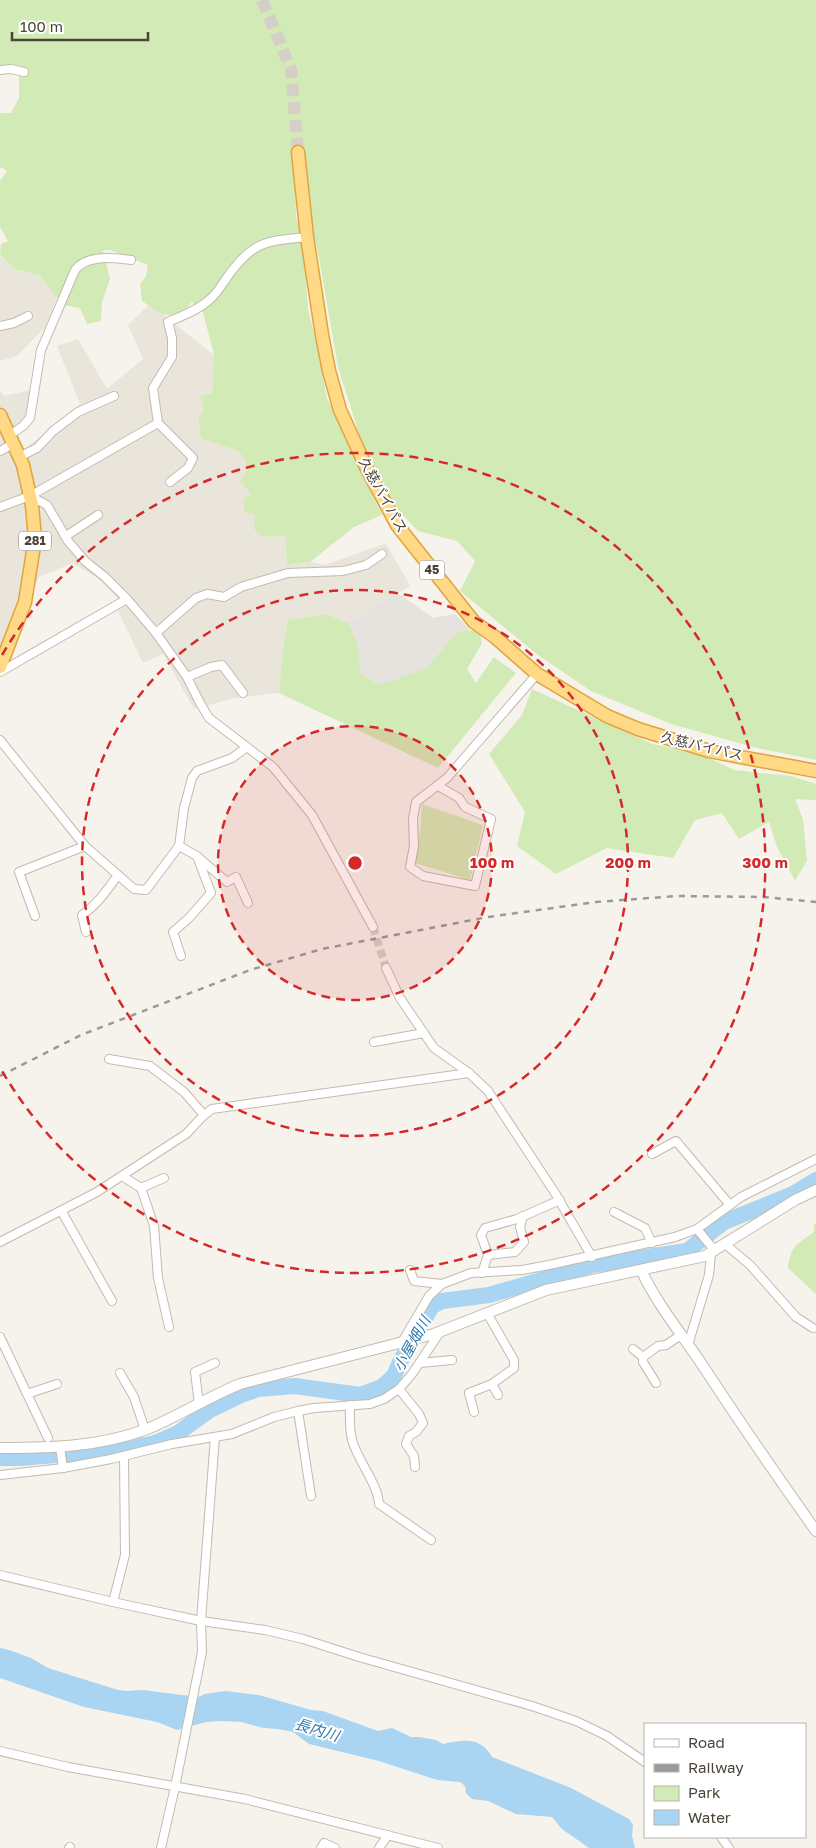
<svg xmlns="http://www.w3.org/2000/svg" width="816" height="1848" font-family="'Golos Text','Noto Sans JP',sans-serif">
<style>
.residential{fill:#eae5da}
.industrial{fill:#e6e2dd}
.green{fill:#d2eab5}
.water{fill:#a9d4f2}
.lines{fill:none;stroke-linecap:round;stroke-linejoin:round}
.river{stroke:#a9d4f2;stroke-width:16}
.minor-tunnel{stroke:#d4d0c8;stroke-width:8;stroke-dasharray:8 4;stroke-linecap:butt}
.trunk-tunnel{stroke:#d4d0c8;stroke-width:12;stroke-dasharray:12 6;stroke-linecap:butt}
.minor-casing{stroke:#c2bbae;stroke-width:10}
.tertiary-casing{stroke:#c2bbae;stroke-width:12}
.trunk-casing{stroke:#e0a43c;stroke-width:15}
.minor{stroke:#fff;stroke-width:8}
.tertiary{stroke:#fff;stroke-width:10}
.trunk{stroke:#ffd985;stroke-width:12}
.rail{stroke:#9a9a9a;stroke-width:2.5;stroke-dasharray:6 6;stroke-linecap:butt}
.ring{fill:none;stroke:#d62828;stroke-width:2.5;stroke-dasharray:9 6}
.labels{text-anchor:middle;stroke-width:4;stroke-linejoin:round;paint-order:stroke}
.shield{fill:#fff;stroke:#817c74;stroke-width:1}
.shield-label{font-size:12px;font-weight:bold;fill:#4b4439}
.street-label{font-size:14px;fill:#4b4439;stroke:#fff}
.water-label{font-size:15px;font-style:italic;fill:#2e7ab2;stroke:#fff}
.centre{fill:#d62828;stroke:#fff;stroke-width:2.5}
.ring-label{font-size:15px;text-anchor:middle;font-weight:bold;fill:#d62828;stroke:#fff;stroke-width:4;stroke-linejoin:round;paint-order:stroke}
</style>
<rect width="100%" height="100%" fill="#f6f3ec"/>
<g class="residential">
<polygon points="0,256 14,269 39,275 57,297 45,327 17,356 0,361"/>
<polygon points="150,304 214,355 212,393 200,396 204,410 198,419 201,437 238,451 245,459 251,494 245,512 255,514 262,537 285,536 287,565 310,562 325,565 386,543 410,586 348,623 327,614 282,657 279,693 234,698 194,709 163,654 143,663 119,613 118,599 97,578 73,563 39,577 0,658 0,390 4,396 31,390 27,418 13,430 25,449 80,404 57,346 78,339 107,389 143,359 128,325"/>
</g>
<polygon class="industrial" points="398,593 433,618 455,614 470,630 457,632 427,669 379,685 361,674 358,644 348,623"/>
<g class="green">
<path d="M 0,0 L 816,0 L 816,760 L 757,748 L 671,724 L 591,691 L 538,655 L 460,591 L 475,561 L 457,541 L 418,531 L 396,508 L 361,440 L 338,367 L 317,247 L 295,175 L 296,216 L 303,244 L 308,309 L 319,355 L 327,399 L 342,423 L 361,472 L 382,515 L 354,527 L 310,562 L 287,565 L 285,536 L 262,537 L 254,529 L 255,515 L 244,512 L 244,499 L 251,494 L 240,481 L 247,471 L 245,459 L 238,451 L 201,438 L 198,419 L 204,410 L 200,396 L 212,393 L 214,355 L 203,312 L 192,302 C 175,325 160,314 142,301 L 140,284 L 146,276 L 148,265 L 110,250 L 103,250 L 110,279 L 102,302 L 101,321 L 87,324 L 80,308 L 63,305 L 39,275 L 14,269 L 0,255 L 1,244 L 8,241 L 0,227 L 0,181 L 7,171 L 0,167 L 0,113 L 11,113 L 19,98 L 19,65 L 7,72 L 0,71 Z"/>
<polygon points="327,614 348,623 358,644 361,674 379,685 426,669 457,632 479,629 482,643 467,669 476,683 494,657 516,673 438,768 279,693 282,657 288,620"/>
<polygon points="532,689 652,744 699,753 734,770 791,776 816,784 816,800 795,799 803,819 807,861 795,881 777,847 769,822 739,839 722,813 695,820 673,858 607,848 556,874 517,846 525,812 489,754 522,715"/>
<polygon points="422,804 483,825 470,880 415,863 420,831"/>
<path d="M 816,1223 L 816,1294 L 788,1268 C 790,1247 797,1244 814,1232 L 814,1224 Z"/>
</g>
<path class="water" d="M 0,1648 L 9,1650 L 31,1658 L 48,1668 L 118,1690 L 127,1691 L 143,1690 L 198,1697 L 205,1694 L 225,1691 L 259,1695 L 311,1710 L 323,1711 L 378,1731 L 392,1728 L 411,1737 L 419,1737 L 436,1740 L 443,1744 C 463,1740 480,1736 492,1757 L 571,1788 L 629,1819 L 633,1825 L 632,1836 L 635,1848 L 589,1848 L 562,1829 L 552,1817 L 516,1814 L 488,1801 L 472,1799 L 466,1793 L 465,1786 L 460,1782 L 437,1780 L 379,1761 L 309,1744 L 293,1732 L 278,1729 L 264,1728 L 241,1722 L 221,1721 L 206,1722 L 177,1730 L 157,1722 L 84,1707 L 0,1678 Z"/>
<g class="lines">
<polyline class="river" points="0,1458 21,1458 123,1449 155,1443 178,1433 210,1410 241,1395 258,1389 295,1386 360,1395 382,1387 394,1376 401,1360 432,1306 442,1301 489,1295 592,1265 687,1251 724,1222 793,1194 816,1180"/>
<polyline class="minor-tunnel" points="373,927 386,968"/>
<polyline class="trunk-tunnel" points="262,0 291,69 298,152"/>
<g class="minor-casing">
<g id="minor">
<polyline points="0,70 11,69 24,72"/>
<polyline points="0,326 14,323 28,316"/>
<polyline points="158,423 193,458 188,468 170,482"/>
<path d="M 10,435 L 23,426 L 30,418 L 41,350 L 75,270 C 88,254 112,258 131,260"/>
<polyline points="0,451 13,444"/>
<polyline points="19,457 37,448 53,431 78,412 114,396"/>
<polyline points="30,496 47,505 68,541 85,561 105,577 127,599 156,633 187,677 200,703 209,718 273,767 312,815 373,927"/>
<path d="M 0,507 L 30,496 L 158,423 L 153,388 L 172,357 L 172,338 L 168,322 C 182,316 198,310 209,300 C 217,294 222,284 228,276 C 253,241 266,241 307,237"/>
<polyline points="66,536 98,515"/>
<polyline points="156,633 196,598 207,594 224,597 241,587 288,573 343,571 366,565 382,554"/>
<polyline points="0,672 127,599"/>
<polyline points="187,677 211,667 222,665 243,693"/>
<polyline points="0,740 85,846 134,889 146,890 179,846 184,808 192,778 197,771 232,758 247,747"/>
<polyline points="438,786 459,798 465,807 491,819 475,886 423,876 410,867 414,846 413,819 416,802 447,778 537,674"/>
<polyline points="179,846 197,856 211,893 189,918 173,932 181,956"/>
<polyline points="198,857 227,882 236,877 248,903"/>
<polyline points="35,916 19,872 85,846"/>
<path d="M 86,932 L 82,915 C 98,904 107,890 118,875"/>
<polyline points="386,968 400,998 434,1048 469,1073 488,1091 555,1193 592,1257"/>
<polyline points="374,1042 424,1033"/>
<polyline points="109,1059 150,1066 184,1092 204,1115"/>
<polyline points="652,1154 676,1141 730,1205"/>
<polyline points="122,1176 141,1188 154,1226 158,1278 169,1327"/>
<polyline points="141,1188 164,1178"/>
<polyline points="62,1212 112,1301"/>
<polyline points="614,1212 645,1228 652,1243"/>
<polyline points="697,1229 715,1251"/>
<polyline points="0,1242 97,1192 186,1134 204,1115 212,1109 469,1073"/>
<polyline points="725,1244 750,1265 796,1317 813,1328"/>
<polyline points="488,1255 515,1252 524,1242 520,1227 523,1216"/>
<polyline points="410,1270 414,1281 442,1284"/>
<polyline points="482,1273 488,1255 481,1235 485,1228 517,1219 560,1200"/>
<polyline points="0,1337 48,1438"/>
<polyline points="402,1342 429,1296 442,1284 471,1273 522,1270 549,1265 675,1237 697,1229 741,1197 816,1159"/>
<polyline points="688,1345 709,1275 711,1253"/>
<polyline points="633,1349 643,1357 658,1346 666,1345 681,1335"/>
<polyline points="643,1357 643,1362 656,1383"/>
<polyline points="420,1363 452,1360"/>
<polyline points="120,1373 134,1397 145,1430"/>
<polyline points="492,1384 498,1395"/>
<polyline points="399,1389 419,1414 423,1423 416,1432 409,1436 406,1444 414,1456 415,1467"/>
<polyline points="27,1394 57,1384"/>
<polyline points="199,1404 195,1372 215,1363"/>
<path d="M 350,1405 C 350,1416 349,1429 352,1440 C 358,1461 378,1484 379,1504 L 431,1540"/>
<polyline points="298,1411 311,1496"/>
<polyline points="474,1412 469,1393 492,1384 514,1368 514,1360 487,1313"/>
<polyline points="60,1447 63,1468"/>
<polyline points="0,1475 63,1468 111,1459 172,1444 232,1434 274,1417 298,1411 314,1408 370,1404 384,1399 399,1389 412,1374 440,1332"/>
<polyline points="0,1575 113,1602 201,1621 265,1630 303,1639 359,1657 532,1706 576,1721 607,1736 645,1762"/>
<polyline points="113,1602 125,1555 124,1457"/>
<polyline points="0,1751 68,1767 245,1799 438,1848"/>
<polyline points="721,1837 729,1848"/>
<polyline points="69,1848 70,1847"/>
<polyline points="161,1848 175,1787 202,1652 201,1621 215,1437"/>
<polyline points="321,1848 324,1843 335,1848"/>
<polyline points="379,1848 388,1835"/>
</g>
</g>
<g class="tertiary-casing">
<g id="tertiary">
<path d="M 641,1270 C 656,1302 679,1331 699,1360 C 737,1418 776,1475 816,1531"/>
<path d="M 0,1448 C 49,1448 100,1447 147,1429 C 179,1416 208,1397 240,1384 L 434,1334 L 546,1290 L 705,1256 L 795,1200 L 816,1190"/>
</g>
</g>
<g class="trunk-casing">
<g id="trunk">
<polyline points="298,152 307,237 322,335 329,371 340,410 367,469 397,525 474,622 495,637 537,674 607,716 638,729 709,751 816,771"/>
<polyline points="0,415 23,465 32,505 35,539 25,602 0,667"/>
</g>
</g>
<use href="#minor" class="minor"/>
<use href="#tertiary" class="tertiary"/>
<use href="#trunk" class="trunk"/>
<polyline class="rail" points="0,1076 81,1035 250,970 322,949 488,917 596,902 677,896 763,897 816,902"/>
</g>
<circle cx="355" cy="863" r="137" fill="#d62828" fill-opacity=".12"/>
<g class="ring">
<circle cx="355" cy="863" r="137"/>
<circle cx="355" cy="863" r="273"/>
<path d="M2 655A410 410 0 1 1 2 1071"/>
</g>
<g class="labels">
<g class="shield">
<rect x="19" y="531.5" width="32" height="19" rx="4"/>
<rect x="419.5" y="560.5" width="25" height="19" rx="4"/>
</g>
<g class="shield-label">
<text x="35" y="545">281</text>
<text x="432" y="574">45</text>
</g>
<g class="street-label">
<text transform="translate(383 495) rotate(61)" y="5">久慈バイパス</text>
<text transform="translate(702 746) rotate(13)" y="5">久慈バイパス</text>
</g>
<g class="water-label">
<text transform="translate(412 1344) rotate(-61)" y="5">小屋畑川</text>
<text transform="translate(317 1730) rotate(17)" y="5">長内川</text>
</g>
</g>
<circle cx="355" cy="863" r="8" class="centre"/>
<g class="ring-label">
<text x="492" y="868">100 m</text>
<text x="628" y="868">200 m</text>
<text x="765" y="868">300 m</text>
</g>
<rect x="644" y="1723" width="162" height="115" fill="#ffffff" stroke="#b7b4b0"/>
<rect x="654" y="1739" width="25" height="8" fill="#ffffff" stroke="#b7b4b0"/>
<text x="688" y="1748" font-size="15" fill="#4b4439">Road</text>
<rect x="654" y="1764" width="25" height="8" fill="#9a9a9a" stroke="#b7b4b0"/>
<text x="688" y="1773" font-size="15" fill="#4b4439">Railway</text>
<rect x="654" y="1786" width="25" height="15" fill="#d2eab5" stroke="#b7b4b0"/>
<text x="688" y="1798" font-size="15" fill="#4b4439">Park</text>
<rect x="654" y="1810" width="25" height="15" fill="#a9d4f2" stroke="#b7b4b0"/>
<text x="688" y="1823" font-size="15" fill="#4b4439">Water</text>
<path d="M12 32v8h136v-8" fill="none" stroke="#4b4439" stroke-width="2.5"/>
<text x="20" y="32" font-size="15" fill="#4b4439" stroke="#ffffff" stroke-width="4" paint-order="stroke">100 m</text>
</svg>
